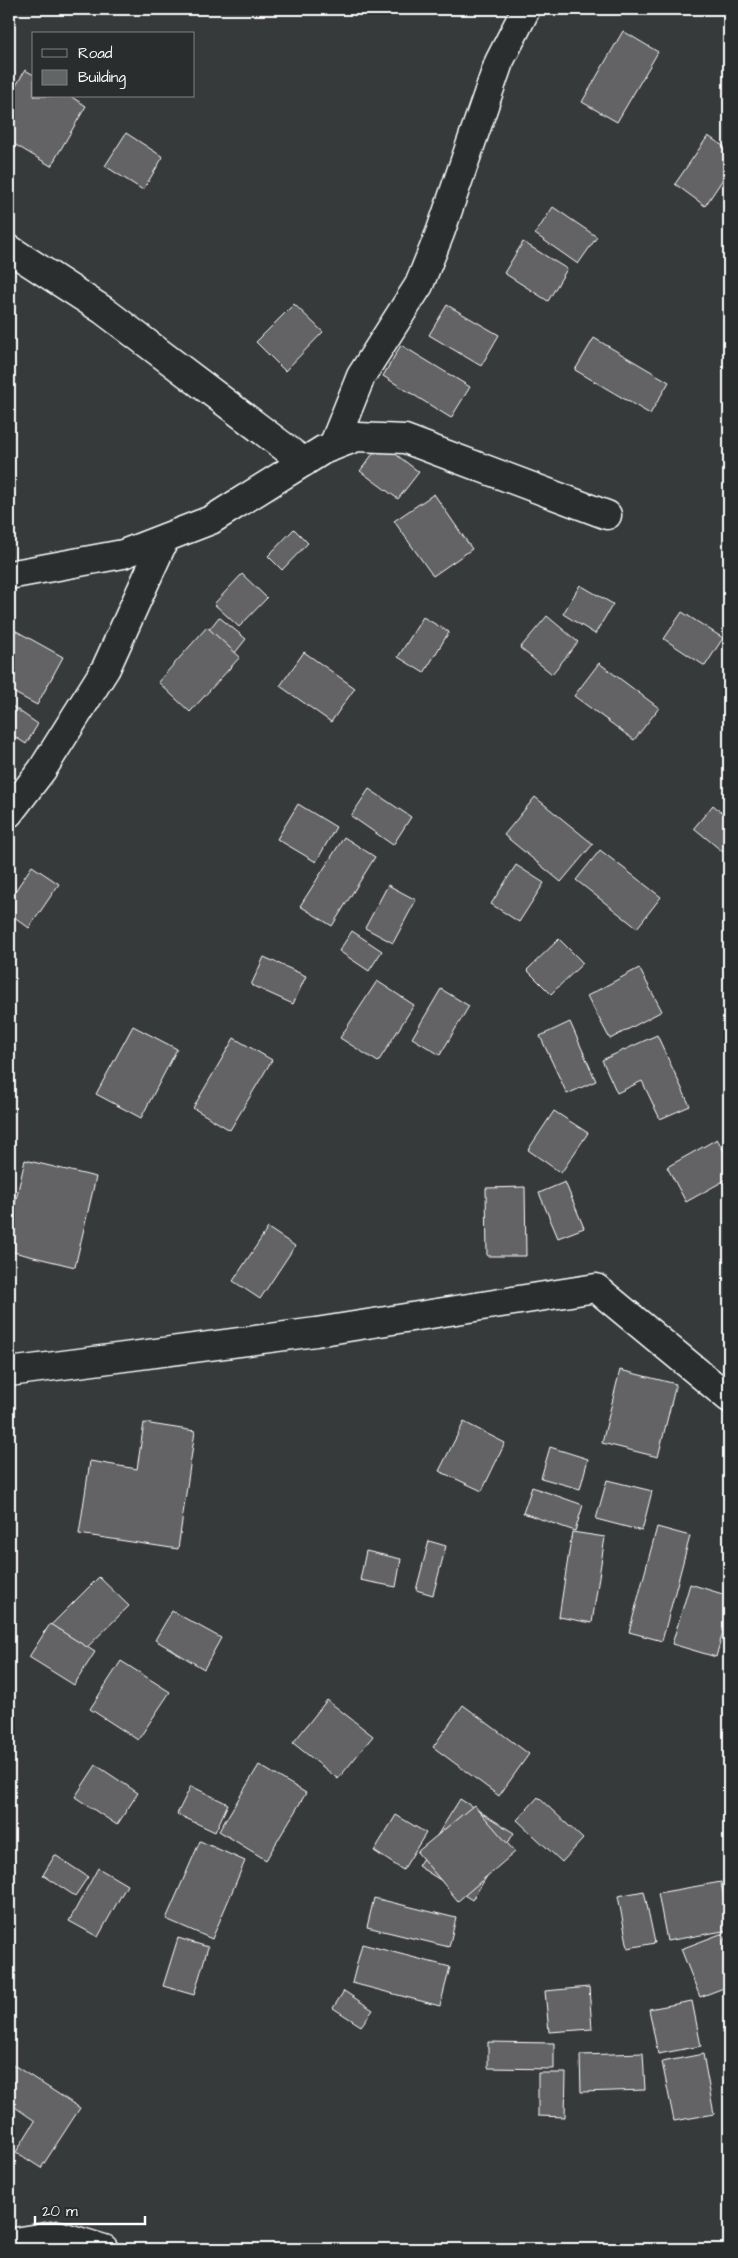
<svg xmlns="http://www.w3.org/2000/svg" width="738" height="2258" font-family="'Architects Daughter',sans-serif">
<style>
.building{fill:#636465;stroke:#fff}
.lines{fill:none;stroke-linecap:round;stroke-linejoin:round}
.minor-casing{stroke:#fff;stroke-width:31}
.minor{stroke:#2a2d2e;stroke-width:28}
</style>
<rect width="100%" height="100%" fill="#373a3b"/>
<filter id="ink" filterUnits="userSpaceOnUse"><feTurbulence type="fractalNoise" baseFrequency=".02" numOctaves="2"/><feDisplacementMap in="SourceGraphic" scale="10" xChannelSelector="R" yChannelSelector="G"/><feConvolveMatrix kernelMatrix="1 2 1 2 8 2 1 2 1" color-interpolation-filters="sRGB"/></filter>
<g filter="url(#ink)">
<g class="building">
<polygon points="623,31 658,52 617,122 582,102"/>
<polygon points="25,70 34,75 34,96 70,96 86,106 51,166 9,141 9,98"/>
<polygon points="126,133 163,157 143,190 105,166"/>
<polygon points="708,136 729,150 729,170 705,206 675,184"/>
<polygon points="553,207 597,237 578,264 535,234"/>
<polygon points="523,242 567,269 548,301 504,273"/>
<polygon points="294,304 323,332 285,371 256,342"/>
<polygon points="447,305 499,335 481,366 429,335"/>
<polygon points="594,338 669,382 650,414 575,370"/>
<polygon points="401,345 470,387 451,418 383,376"/>
<polygon points="381,443 419,472 398,499 360,471"/>
<polygon points="434,494 472,549 433,576 394,521"/>
<polygon points="294,529 308,543 282,570 268,556"/>
<polygon points="242,574 267,598 239,627 214,604"/>
<polygon points="580,585 613,604 595,634 563,614"/>
<polygon points="682,612 723,638 705,666 664,639"/>
<polygon points="547,616 578,642 552,674 520,648"/>
<polygon points="219,617 246,639 192,707 165,686"/>
<polygon points="423,617 449,632 424,673 398,657"/>
<polygon points="9,627 63,657 37,705 9,690"/>
<polygon points="207,627 240,657 190,712 158,682"/>
<polygon points="304,652 355,688 331,722 280,686"/>
<polygon points="599,663 659,708 634,740 574,696"/>
<polygon points="9,704 38,724 26,744 9,733"/>
<polygon points="369,789 411,817 393,845 351,816"/>
<polygon points="535,797 593,844 561,882 504,835"/>
<polygon points="298,804 336,827 316,862 277,839"/>
<polygon points="713,805 729,819 729,857 694,828"/>
<polygon points="344,837 375,857 332,926 300,906"/>
<polygon points="600,850 661,897 637,928 576,880"/>
<polygon points="516,865 544,883 519,922 491,904"/>
<polygon points="32,866 59,884 29,928 9,913 9,900"/>
<polygon points="388,885 416,900 393,943 365,928"/>
<polygon points="352,931 382,951 369,971 339,951"/>
<polygon points="559,939 583,963 551,994 527,970"/>
<polygon points="264,957 306,976 293,1004 251,985"/>
<polygon points="639,968 662,1011 610,1039 587,996"/>
<polygon points="377,981 414,1005 378,1062 340,1038"/>
<polygon points="441,989 469,1006 440,1055 412,1038"/>
<polygon points="570,1022 596,1081 567,1094 540,1036"/>
<polygon points="133,1026 177,1049 141,1118 96,1094"/>
<polygon points="657,1035 690,1106 660,1119 642,1081 617,1093 602,1060"/>
<polygon points="234,1038 272,1060 230,1130 193,1108"/>
<polygon points="554,1111 588,1133 561,1173 528,1150"/>
<polygon points="717,1139 729,1160 729,1178 686,1202 667,1167"/>
<polygon points="25,1160 96,1177 75,1267 9,1251 9,1230"/>
<polygon points="565,1182 584,1228 558,1238 539,1193"/>
<polygon points="525,1187 526,1256 487,1256 486,1188"/>
<polygon points="268,1228 295,1246 260,1299 233,1281"/>
<polygon points="620,1370 676,1384 658,1457 602,1443"/>
<polygon points="464,1422 505,1443 482,1491 439,1471"/>
<polygon points="144,1423 195,1431 178,1549 79,1534 90,1461 137,1469"/>
<polygon points="550,1447 588,1459 580,1489 541,1478"/>
<polygon points="607,1480 652,1491 642,1531 596,1519"/>
<polygon points="532,1487 583,1505 575,1531 523,1513"/>
<polygon points="657,1527 690,1536 662,1641 629,1632"/>
<polygon points="572,1532 605,1537 592,1623 559,1617"/>
<polygon points="429,1541 446,1546 433,1595 416,1590"/>
<polygon points="366,1551 401,1559 396,1587 360,1580"/>
<polygon points="99,1577 129,1606 72,1662 43,1633"/>
<polygon points="690,1584 729,1596 729,1610 716,1657 672,1644"/>
<polygon points="172,1611 221,1638 204,1669 155,1640"/>
<polygon points="50,1624 95,1652 74,1685 29,1657"/>
<polygon points="121,1661 170,1692 138,1740 90,1709"/>
<polygon points="327,1700 373,1736 338,1779 293,1743"/>
<polygon points="463,1705 529,1754 499,1796 433,1747"/>
<polygon points="96,1765 138,1793 117,1825 75,1797"/>
<polygon points="259,1765 306,1793 266,1860 219,1831"/>
<polygon points="191,1786 228,1804 215,1832 177,1814"/>
<polygon points="538,1797 583,1839 562,1862 517,1820"/>
<polygon points="460,1799 514,1833 472,1900 418,1866"/>
<polygon points="474,1805 515,1852 458,1901 417,1852"/>
<polygon points="396,1815 426,1833 403,1870 374,1851"/>
<polygon points="200,1841 245,1861 212,1939 166,1919"/>
<polygon points="55,1855 88,1877 75,1896 43,1875"/>
<polygon points="98,1868 127,1885 98,1937 69,1921"/>
<polygon points="721,1882 729,1930 667,1941 658,1893"/>
<polygon points="644,1891 655,1943 628,1948 618,1896"/>
<polygon points="374,1898 456,1918 449,1947 367,1927"/>
<polygon points="723,1933 729,1949 729,1986 700,1997 681,1949"/>
<polygon points="178,1938 208,1947 194,1995 163,1986"/>
<polygon points="362,1944 450,1967 440,2006 352,1983"/>
<polygon points="589,1987 592,2029 549,2032 545,1991"/>
<polygon points="344,1991 373,2010 361,2026 333,2008"/>
<polygon points="692,2001 701,2046 658,2054 649,2009"/>
<polygon points="488,2042 554,2043 554,2069 488,2068"/>
<polygon points="643,2053 645,2090 581,2092 580,2055"/>
<polygon points="703,2054 714,2114 674,2121 662,2062"/>
<polygon points="9,2062 80,2108 41,2168 16,2152 35,2121 9,2103"/>
<polygon points="538,2073 566,2073 565,2117 538,2116"/>
</g>
<g class="lines">
<g class="minor-casing">
<g id="minor">
<polyline points="9,249 103,310 304,462"/>
<polyline points="333,446 361,376 419,285 440,233 499,62 526,9"/>
<polyline points="9,575 123,554 211,520 323,450 357,437 405,439 607,515"/>
<polyline points="9,813 42,770 106,668 165,538"/>
<polyline points="9,1372 316,1332 596,1288 729,1398"/>
<polyline points="9,2243 58,2235 104,2249"/>
</g>
</g>
<use href="#minor" class="minor"/>
</g>
</g>
<rect width="738" height="2258" fill="none" stroke="#2a2d2e" stroke-width="30"/>
<rect x="15" y="15" width="708" height="2228" fill="none" stroke="#fff" stroke-width="2" filter="url(#ink)"/>
<rect x="32" y="32" width="162" height="65" fill="#2a2d2e" stroke="#7f8182"/>
<rect x="42" y="49" width="25" height="8" fill="#2a2d2e" stroke="#7f8182"/>
<text x="78" y="58" font-size="15" fill="#ffffff">Road</text>
<rect x="42" y="70" width="25" height="15" fill="#636465" stroke="#7f8182"/>
<text x="78" y="82" font-size="15" fill="#ffffff">Building</text>
<path d="M35 2216v8h110v-8" fill="none" stroke="#ffffff" stroke-width="2.5"/>
<text x="42" y="2216" font-size="15" fill="#ffffff" stroke="#2a2d2e" stroke-width="4" paint-order="stroke">20 m</text>
</svg>
